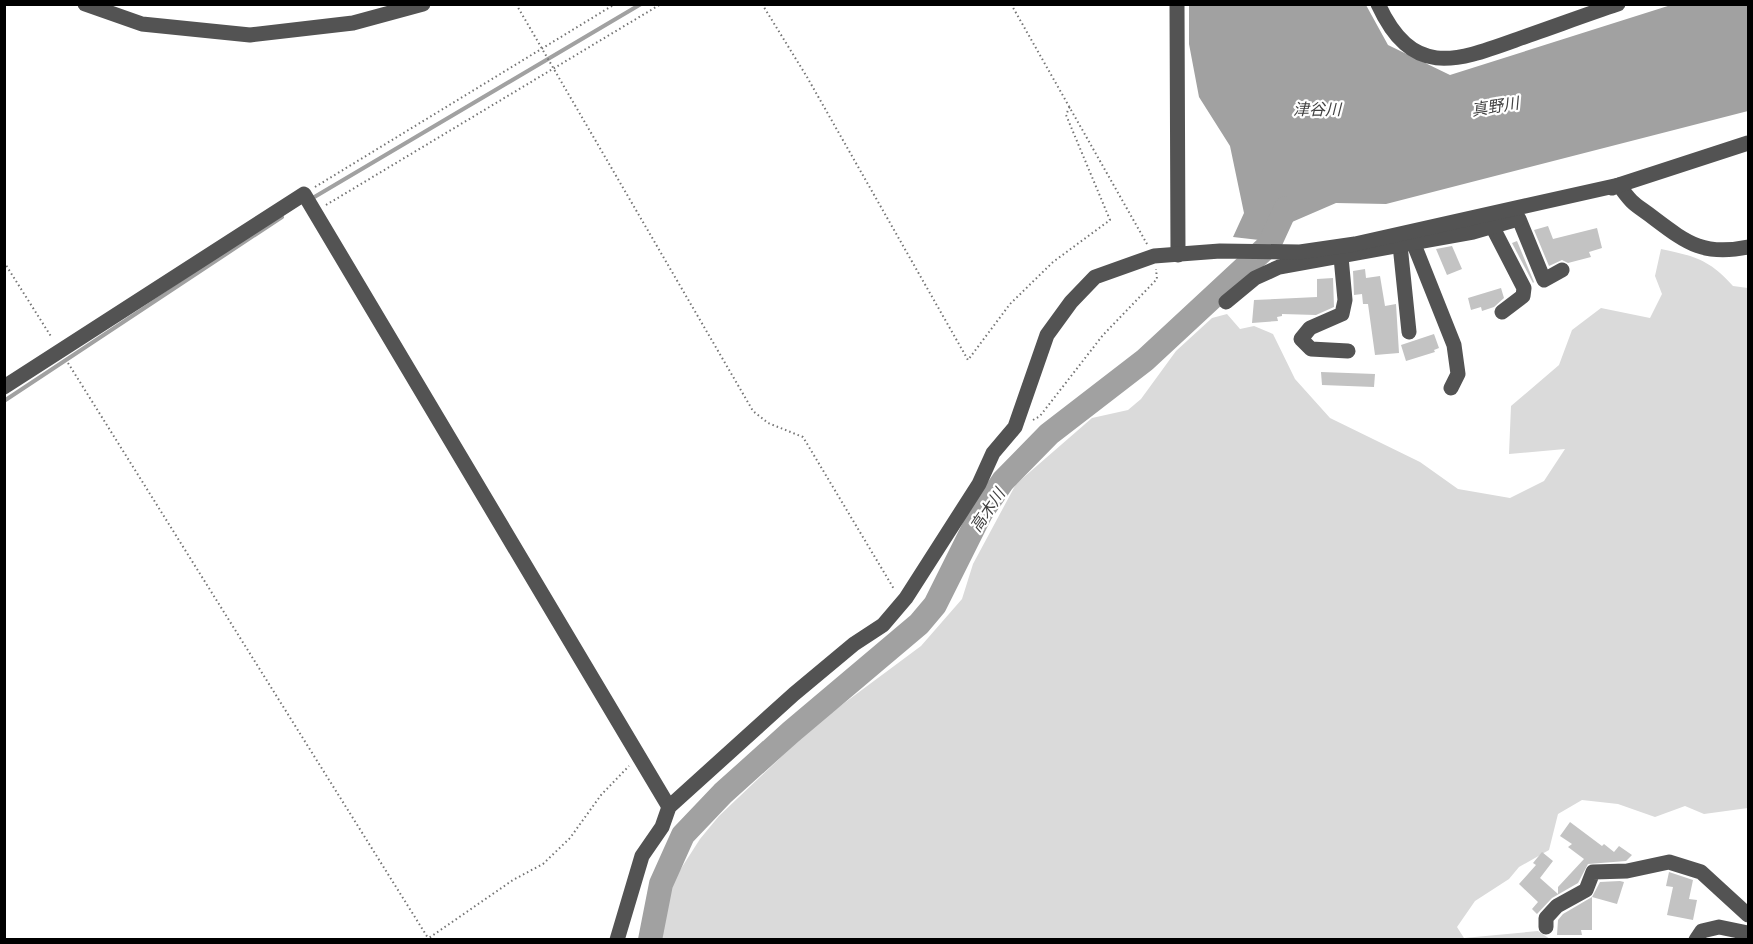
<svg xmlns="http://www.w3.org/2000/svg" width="1753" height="944" font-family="Helvetica,'Noto Sans JP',sans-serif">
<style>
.green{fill:#dadada}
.water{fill:#a1a1a1}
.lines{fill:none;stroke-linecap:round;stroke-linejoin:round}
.stream{stroke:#a1a1a1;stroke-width:4}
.river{stroke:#a1a1a1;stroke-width:24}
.building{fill:#c3c3c3}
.path{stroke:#757575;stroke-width:2;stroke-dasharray:1.5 3;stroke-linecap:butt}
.minor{stroke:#535353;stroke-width:15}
.labels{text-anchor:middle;stroke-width:4.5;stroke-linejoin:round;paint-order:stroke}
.water-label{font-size:16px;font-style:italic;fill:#424242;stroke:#fff}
</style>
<rect width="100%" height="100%" fill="#fff"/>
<path class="green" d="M 1661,249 C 1695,256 1710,260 1733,286 L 1748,288 L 1748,808 L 1704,814 L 1685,806 L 1655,817 L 1618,804 L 1582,800 L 1558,814 L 1549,850 L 1519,867 L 1509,879 L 1475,901 L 1457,927 L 1464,938 L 1538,931 L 1550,939 L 661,940 L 673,881 L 700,839 L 719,816 L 816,724 L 921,646 L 962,599 L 973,564 L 1016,484 L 1092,418 L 1128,410 L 1141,399 L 1176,351 L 1212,318 L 1227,314 L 1240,329 L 1254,326 L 1273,334 L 1295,379 L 1330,418 L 1420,462 L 1458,489 L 1510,498 L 1544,481 L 1565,449 L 1509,454 L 1511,406 L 1559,365 L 1572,330 L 1601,308 L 1650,318 L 1662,294 L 1655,276 Z"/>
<polygon class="water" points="1189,5 1366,5 1388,45 1450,75 1671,5 1748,5 1748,111 1386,204 1336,203 1292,222 1268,241 1233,237 1244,213 1230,146 1199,97 1189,44"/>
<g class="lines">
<g class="stream">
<polyline points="311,199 641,4"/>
<polyline points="4,401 282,217"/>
</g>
<polyline class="river" points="650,940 661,884 683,835 723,793 791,732 919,624 935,605 981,513 1003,481 1049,434 1145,360 1269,245 1286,208"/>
</g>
<g class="building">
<polygon points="1548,226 1553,239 1597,228 1602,248 1589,252 1591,257 1568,263 1562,260 1549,266 1534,230"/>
<polygon points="1517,241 1534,282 1533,283 1512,243"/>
<polygon points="1452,246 1462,269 1447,275 1436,249"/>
<polygon points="1365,269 1366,278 1380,276 1385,306 1396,304 1399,353 1375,355 1368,304 1363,304 1362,294 1354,295 1353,271"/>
<polygon points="1333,278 1334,307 1316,315 1282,314 1282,316 1277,317 1278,321 1252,323 1254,300 1317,297 1317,279"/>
<polygon points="1501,288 1504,298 1494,307 1482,311 1481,307 1471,310 1468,298"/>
<polygon points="1434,334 1439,348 1434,350 1435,352 1406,361 1401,345"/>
<polygon points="1321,372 1375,374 1374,387 1322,385"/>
<polygon points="1570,822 1602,846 1604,844 1614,852 1619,846 1632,855 1626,861 1588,864 1578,883 1552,898 1537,914 1532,909 1538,902 1519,884 1536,865 1533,863 1542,852 1553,861 1540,878 1558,894 1558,887 1584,859 1568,847 1572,844 1560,836"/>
<polygon points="1669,872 1693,880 1689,899 1697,900 1693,920 1667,915 1673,887 1666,886"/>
<polygon points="1620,881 1624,882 1617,904 1592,897 1600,882"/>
<polygon points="1592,897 1592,930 1581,930 1582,935 1557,935 1558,920 1563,914"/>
</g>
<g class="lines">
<g class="path">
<polyline points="516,4 753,411 768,423 803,437 894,589"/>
<polyline points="762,4 807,77 968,360 1010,304 1053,262 1110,220 1066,115 1070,106"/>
<polyline points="1011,4 1147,244"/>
<polyline points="315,187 615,4"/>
<polyline points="326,205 661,4"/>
<polyline points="4,262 52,338"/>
<polyline points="68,363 428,938"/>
<polyline points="1033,420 1040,416 1103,335 1157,279 1156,269"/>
<polyline points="426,940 513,880 543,864 570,838 601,795 629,766"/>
</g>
<g class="minor">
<polyline points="85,4 142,24 250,35 353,23 423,4"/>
<polyline points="1177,4 1178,255"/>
<path d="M 1378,4 C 1413,80 1457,61 1521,38 C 1553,27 1585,15 1618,4"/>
<path d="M 1612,188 L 1619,185 C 1634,207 1636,204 1655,219 C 1688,244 1705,256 1748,247"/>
<polyline points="1519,219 1544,280 1562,270"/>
<polyline points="1492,226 1524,288 1523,296 1502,312"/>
<polyline points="1413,242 1454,345 1458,374 1451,388"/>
<polyline points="1400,245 1409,332"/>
<polyline points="1341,257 1345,300 1342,314 1310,328 1301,339 1311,349 1348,351"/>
<polyline points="1226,302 1255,278 1279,267 1473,232 1518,219"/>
<polyline points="4,387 304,194 669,807"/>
<polyline points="1546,927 1546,918 1557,906 1586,890 1593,872 1627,871 1669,862 1701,872 1748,915"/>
<polyline points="617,940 642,856 662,827 669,807 794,694 854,644 883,625 906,598 979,484 993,453 1015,427 1047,335 1071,302 1095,277 1154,256 1220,251 1300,252 1355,244 1619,185 1748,143"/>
<polyline points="1696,940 1702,931 1719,927 1748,933"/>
</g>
</g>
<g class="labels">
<g class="water-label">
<text transform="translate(1495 106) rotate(-9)" y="6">真野川</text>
<text x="1317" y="115">津谷川</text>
<text transform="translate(987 510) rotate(-56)" y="6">高木川</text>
</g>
</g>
<rect width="1753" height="944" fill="none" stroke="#000000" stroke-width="12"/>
</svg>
